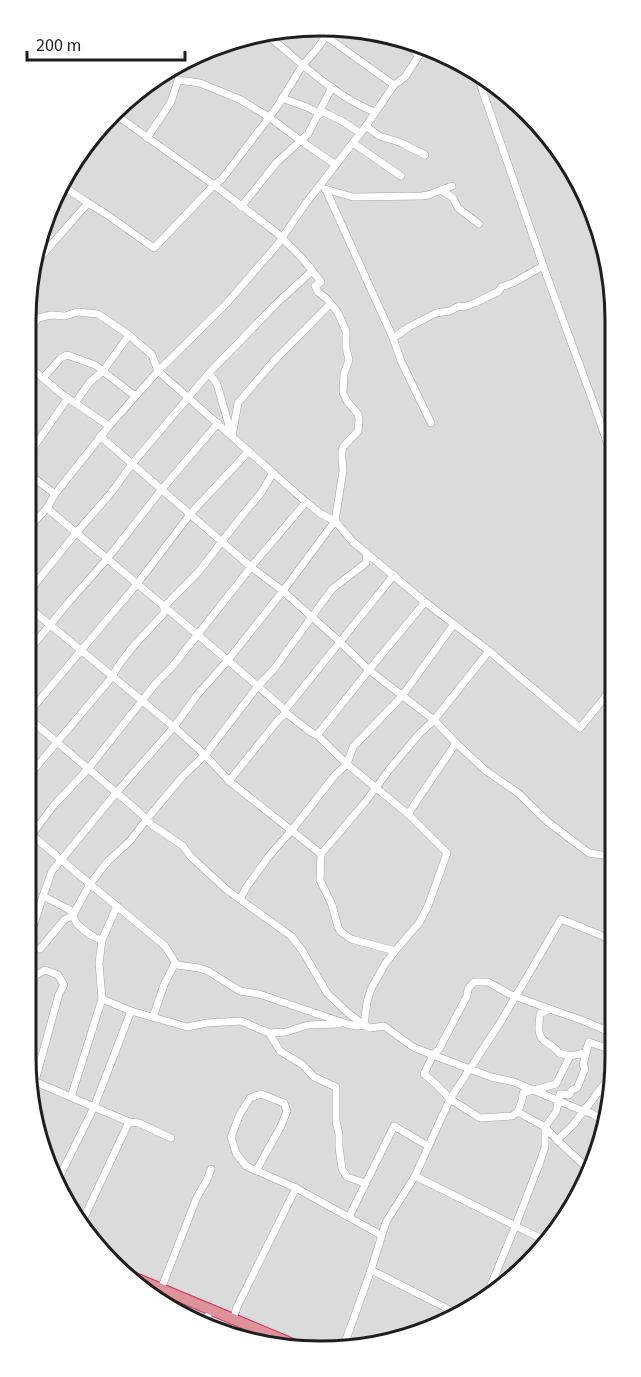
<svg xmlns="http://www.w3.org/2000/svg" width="641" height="1377" font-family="'Source Sans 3',sans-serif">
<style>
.residential{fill:#dcdbdb}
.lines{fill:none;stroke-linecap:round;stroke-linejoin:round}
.minor-casing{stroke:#a2a2a2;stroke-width:8}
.highway-casing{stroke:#cc325a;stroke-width:12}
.minor{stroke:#fff;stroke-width:7}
.highway{stroke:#df929a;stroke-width:10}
.rim{fill:none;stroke:#1e1e1e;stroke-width:3}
</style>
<rect width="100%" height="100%" fill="#eeece5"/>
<polygon class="residential" points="320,26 433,48 500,86 554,141 593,207 613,282 615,1057 593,1169 542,1251 468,1312 359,1349 263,1346 173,1312 98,1251 41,1152 26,1056 26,320 48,208 112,112 207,48"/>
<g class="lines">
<g class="minor-casing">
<g id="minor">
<polyline points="316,26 320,32 394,85"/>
<path d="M 268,36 C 301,62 335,97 375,112"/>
<polyline points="405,42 419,55"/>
<polyline points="476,72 545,271 595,407 614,463"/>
<polyline points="282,98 309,108 320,114"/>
<polyline points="321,111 342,121 360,133"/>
<polyline points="112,112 214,185 277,233 303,259 321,282 315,286 318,292 327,299 338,313 346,331 346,348 349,360 344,374 343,393 347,401 358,414 359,420 358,431 343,447 342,451 342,459 343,471 335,521 352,541 425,602 369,670 317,735 312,733 286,713 279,719 229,781 321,854 320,880 332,905 338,927 341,932 351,939 395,951"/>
<polyline points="366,126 379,136 399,142 425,155"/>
<polyline points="147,138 171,102 178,80 200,83 239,99 269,117 301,141 336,165"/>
<polyline points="353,143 401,176"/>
<polyline points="63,186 88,203"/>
<polyline points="325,189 353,197 422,196 428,195 452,186"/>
<polyline points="326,190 393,338 401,361 431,423"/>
<polyline points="441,190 453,198 458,208 479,224"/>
<polyline points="241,207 277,162 308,134 332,87"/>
<polyline points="37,261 88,203 106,214 154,248 214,185 222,179 277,107 302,66 316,50 332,28"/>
<polyline points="26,336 38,318 51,315 65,316 77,312 98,314 129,335 152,355 158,371 306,502 321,514 335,521 283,591 228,660 197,695 174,727 116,793 52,871 43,896"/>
<polyline points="393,338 409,327 436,313 450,311 459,306 463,307 475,303 499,291 501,287 513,283 543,266"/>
<polyline points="26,364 63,395 109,426"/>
<polyline points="209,373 217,384 232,436 238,403 272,363 330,304"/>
<polyline points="43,378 61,358 67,355 95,365 135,396"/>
<polyline points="75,403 90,382 103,371 129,335"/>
<polyline points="100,436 251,567 283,591 340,642 369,670 434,720 489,651 425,602"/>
<polyline points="26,458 68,398"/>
<polyline points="26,472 55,494"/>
<path d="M 47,508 C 126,575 207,641 285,710 L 286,713"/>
<polyline points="26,531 47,508 55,494 109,426 158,371 226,304 278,244 306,203 366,126 394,85 405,77 425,46"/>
<polyline points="26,595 76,533 111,493 132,464 209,373 277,303 312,271"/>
<polyline points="26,605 174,727 205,755 229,781"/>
<polyline points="489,651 580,728 614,686"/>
<polyline points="26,654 68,603 107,559 162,489 218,423"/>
<polyline points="285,710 394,575"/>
<polyline points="26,716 137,810 152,825 183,846 190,856 227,890 291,936 302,950 327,993 348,1013 364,1025 370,1028 384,1026 413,1047 433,1055 491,1077 514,1082 583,1111 591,1113 603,1121"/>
<polyline points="26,716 137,584 191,513 249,451"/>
<polyline points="317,735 347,764 408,814 447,853 428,906 419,923 395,951 385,964 371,989 367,1002 364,1025"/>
<polyline points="456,743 485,770 518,793 548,822 589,853 615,857"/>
<path d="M 26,779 L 112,677 C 121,657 149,630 164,613 L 164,607 L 200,570 L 244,513 L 261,493 L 273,473"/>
<polyline points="26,830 90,884 108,861 130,841 146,820 182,777 205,755 258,686 274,669 332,589 366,563 367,553"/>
<polyline points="26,842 54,805 88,769 156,683 172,667 251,567 306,502"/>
<polyline points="321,854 366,801 389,770 419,734 434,720 456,743 408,814"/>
<polyline points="240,899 246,888 269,856 292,830 335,775 347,764 353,747 402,696 454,624"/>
<polyline points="32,930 43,896 70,910 77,924 85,931 94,937 102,940"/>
<polyline points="40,949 64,920 73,915 90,884 165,946 177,965 199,968 208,971 240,991 259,994 347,1024 357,1026 364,1025"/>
<polyline points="26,985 31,978 45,970 58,975 64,985 59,994 35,1081"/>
<polyline points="102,999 131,1011 187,1027 207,1023 241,1021 269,1033 286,1032 308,1025 339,1024"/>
<path d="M 550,1009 L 509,994 L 488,982 L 474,982 L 468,989 L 467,996 L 439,1049 L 433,1055 L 424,1074 L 437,1085 L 450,1099 L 480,1118 L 512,1116 L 517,1113 C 520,1106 523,1101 523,1093 L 556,1084 L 570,1056"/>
<polyline points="153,1017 164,985 175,963"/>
<path d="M 615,1032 L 605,1030 L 584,1021 L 550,1009 L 540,1014 C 539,1026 536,1036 547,1043 C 553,1047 555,1047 559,1053 L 570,1056 L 585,1053 L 589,1042 L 615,1051"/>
<polyline points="269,1033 280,1051 303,1065 314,1077 336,1087 336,1121 339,1134 339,1147 342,1169 347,1177 365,1183"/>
<polyline points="29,1079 129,1122 139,1123 171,1138"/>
<polyline points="71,1097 102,999 99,963 102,940 117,906"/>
<polyline points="518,1112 545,1127 557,1140 586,1167 597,1150"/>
<polyline points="557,1140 573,1125 612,1074"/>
<polyline points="256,1171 281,1126 287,1111 284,1103 261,1094 250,1098 240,1114 231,1137 236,1153 246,1166 296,1188 381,1235"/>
<polyline points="415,1176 548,1242"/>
<polyline points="58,1180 94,1107 131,1011"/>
<polyline points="349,1217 394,1126 428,1146"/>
<polyline points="82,1222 129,1122"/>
<polyline points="371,1270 460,1315"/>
<polyline points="161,1289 197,1197 207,1180 211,1169"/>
<polyline points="486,1297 515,1227 540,1162 545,1147 545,1127 556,1112 560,1094 569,1095 572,1090 577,1088 585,1069 583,1065 589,1042"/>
<polyline points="169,1309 174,1301"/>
<polyline points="233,1320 237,1307 296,1188"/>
<polyline points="204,1324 208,1316"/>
<polyline points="243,1338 247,1332"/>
<polyline points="343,1348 371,1270 386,1222 415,1176 450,1099 500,1023 561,919 615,941"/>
</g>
</g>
<g class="highway-casing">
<polyline id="highway" points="128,1275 300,1347"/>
</g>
<use href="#minor" class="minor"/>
<use href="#highway" class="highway"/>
</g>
<path d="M0 0H641V1377H0ZM320 36H321A284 284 0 0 1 605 320V1057A284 284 0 0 1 321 1341H320A284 284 0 0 1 36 1057V320A284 284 0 0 1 320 36Z" fill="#fff" fill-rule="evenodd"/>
<path class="rim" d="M320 36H321A284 284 0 0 1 605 320V1057A284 284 0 0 1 321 1341H320A284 284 0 0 1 36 1057V320A284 284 0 0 1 320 36Z"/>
<path d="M27 51v9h158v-9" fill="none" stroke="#1e1e1e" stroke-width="3"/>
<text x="36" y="51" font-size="18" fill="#1e1e1e" stroke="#ffffff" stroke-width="4.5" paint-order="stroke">200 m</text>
</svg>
